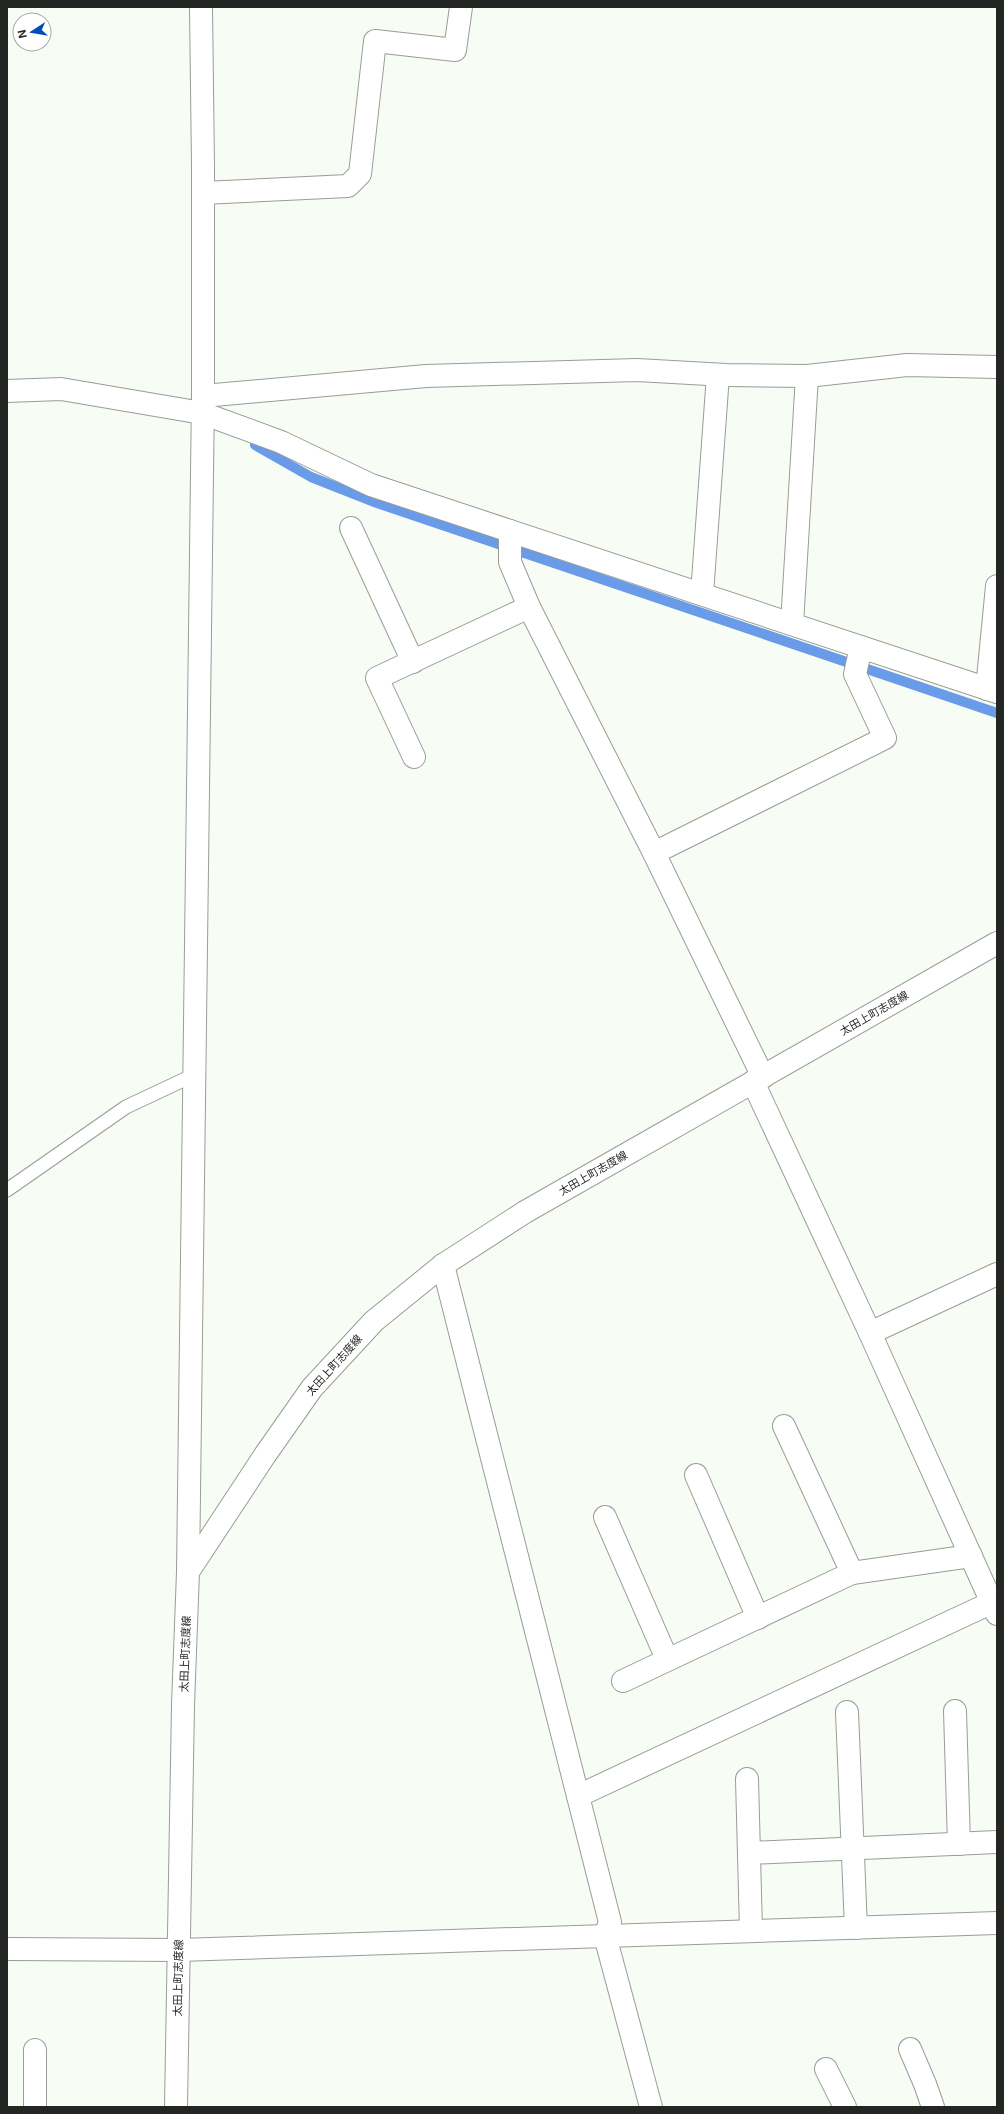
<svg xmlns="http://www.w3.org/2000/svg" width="1004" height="2114" font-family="Inter,'Noto Sans JP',sans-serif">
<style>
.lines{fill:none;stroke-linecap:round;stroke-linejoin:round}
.stream{stroke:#699be8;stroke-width:10}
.lane-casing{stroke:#989d96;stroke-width:15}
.street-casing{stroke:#989d96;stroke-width:24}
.secondary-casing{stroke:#989d96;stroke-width:24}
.lane{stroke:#fff;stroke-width:13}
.street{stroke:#fff;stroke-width:22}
.secondary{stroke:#fff;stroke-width:22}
.labels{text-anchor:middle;stroke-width:4;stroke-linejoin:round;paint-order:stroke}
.street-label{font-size:11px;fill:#242623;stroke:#fff}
</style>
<rect width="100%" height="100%" fill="#f7fcf4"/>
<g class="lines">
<polyline class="stream" points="255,445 311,477 377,503 997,713"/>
<g class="lane-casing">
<polyline id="lane" points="7,1190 126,1107 194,1075"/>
</g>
<g class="street-casing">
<g id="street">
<polyline points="203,193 348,186 360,174 375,41 455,50 461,7"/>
<polyline points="7,391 61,389 202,413 281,442 371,485 997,692"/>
<polyline points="203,396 426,376 637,370 726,375 807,376 907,365 997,367"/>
<polyline points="351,528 413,662"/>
<polyline points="702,594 718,375"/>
<polyline points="529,607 654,853 763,1077"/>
<polyline points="792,624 807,376"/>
<polyline points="987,689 997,586"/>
<polyline points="414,757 377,678 529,607 510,562 510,531"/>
<polyline points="654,853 885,738 855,674 861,647"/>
<polyline points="753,1082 870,1333 997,1614"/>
<polyline points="443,1265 610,1922 605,1936 651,2107"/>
<polyline points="870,1333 997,1274"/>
<polyline points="784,1426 852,1573"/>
<polyline points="696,1475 758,1618"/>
<polyline points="605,1517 667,1659"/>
<polyline points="623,1681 852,1573 971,1556"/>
<polyline points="955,1711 959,1844"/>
<polyline points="847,1712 856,1928"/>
<polyline points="747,1779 751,1931"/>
<polyline points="578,1796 997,1600"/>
<polyline points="749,1853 997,1842"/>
<polyline points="7,1949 179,1950 997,1923"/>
<polyline points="910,2049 925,2084 933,2107"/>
<polyline points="826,2069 845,2107"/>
<polyline points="35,2107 35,2050"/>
</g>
</g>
<g class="secondary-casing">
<g id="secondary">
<polyline points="188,1572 265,1455 312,1388 374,1321 443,1265 525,1212 997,943"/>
<polyline points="176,2107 183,1705 188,1572 203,396 203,167 201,7"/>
</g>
</g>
<use href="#lane" class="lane"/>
<use href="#street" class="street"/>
<use href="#secondary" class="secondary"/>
</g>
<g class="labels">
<g class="street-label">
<text transform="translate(874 1013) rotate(-30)" y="4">太田上町志度線</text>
<text transform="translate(593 1173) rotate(-30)" y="4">太田上町志度線</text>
<text transform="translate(334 1365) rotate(-48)" y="4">太田上町志度線</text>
<text transform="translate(185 1654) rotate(-88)" y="4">太田上町志度線</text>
<text transform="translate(178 1978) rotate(-89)" y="4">太田上町志度線</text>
</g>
</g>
<rect width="1004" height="2114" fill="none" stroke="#242623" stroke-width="16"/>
<g transform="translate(32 32) rotate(258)"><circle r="19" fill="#ffffff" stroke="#a7a8a7"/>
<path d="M0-3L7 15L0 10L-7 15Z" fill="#004fb8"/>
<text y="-6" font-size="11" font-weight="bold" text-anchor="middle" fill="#242623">N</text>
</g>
</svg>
